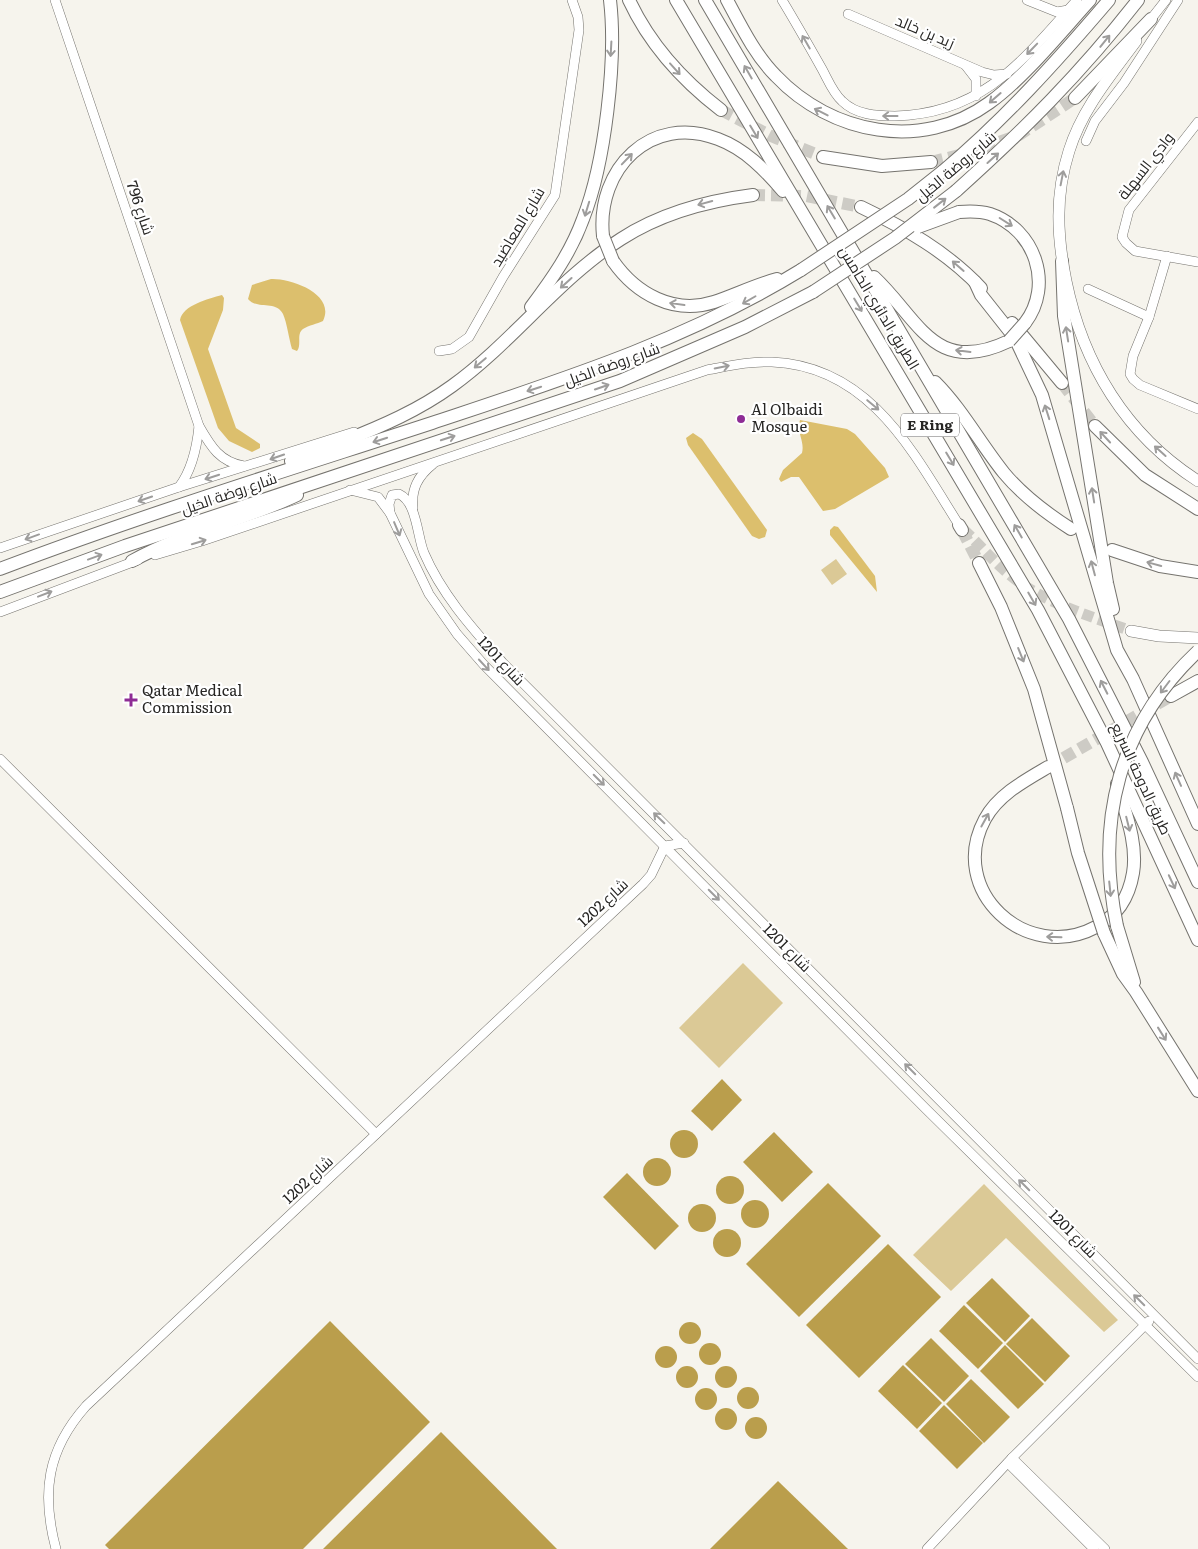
<svg xmlns="http://www.w3.org/2000/svg" width="1198" height="1549" font-family="Literata,Cairo,serif">
<style>
.green{fill:#dbc996}
.forest{fill:#dcbf6d}
.water{fill:#ba9e4c}
.lines{fill:none;stroke-linecap:round;stroke-linejoin:round}
.major-tunnel{stroke:#cdcbc5;stroke-width:11;stroke-dasharray:11 5.5;stroke-linecap:butt}
.highway-tunnel{stroke:#cdcbc5;stroke-width:12;stroke-dasharray:12 6;stroke-linecap:butt}
.minor-casing{stroke:#75736e;stroke-width:10}
.major-casing{stroke:#75736e;stroke-width:12}
.highway-casing{stroke:#75736e;stroke-width:14}
.minor{stroke:#fff;stroke-width:9}
.major{stroke:#fff;stroke-width:11}
.highway{stroke:#fff;stroke-width:12}
.highway-bridge-casing{stroke:#75736e;stroke-width:14;stroke-linecap:butt}
.highway-bridge{stroke:#fff;stroke-width:12}
.oneway{stroke:#9e9d9c}
.poi-dot{fill:#8e2c95;stroke:#fff;stroke-width:2}
.labels{text-anchor:middle;stroke-width:4.5;stroke-linejoin:round;paint-order:stroke}
.shield{fill:#fff;stroke:#686766;stroke-width:1}
.shield-label{font-size:14px;font-weight:bold;fill:#272624}
.street-label{font-size:15px;fill:#272624;stroke:#fff}
.poi-label{font-size:15px;fill:#272624;stroke:#fff;text-anchor:start}
</style>
<rect width="100%" height="100%" fill="#f6f4ed"/>
<g class="green">
<polygon points="836,559 847,574 832,585 821,570"/>
<polygon points="743,963 783,1003 719,1068 679,1028"/>
<polygon points="984,1184 1118,1320 1104,1332 1006,1238 951,1291 913,1255"/>
</g>
<g class="forest">
<path d="M 271,279 C 291,278 336,294 323,321 C 317,324 309,325 303,329 C 296,334 302,345 297,351 L 292,349 C 289,339 287,323 283,314 C 276,300 257,310 248,299 L 252,285 Z"/>
<path d="M 222,295 L 224,298 L 223,310 L 208,349 L 236,428 L 260,444 L 260,448 L 252,452 L 229,441 L 218,428 L 180,320 C 183,305 208,299 222,295 Z"/>
<path d="M 800,420 L 847,429 L 855,434 L 885,468 L 889,477 L 835,509 L 823,511 L 799,477 L 791,477 L 781,482 L 779,479 L 783,470 L 802,453 C 805,441 796,432 800,420 Z"/>
<polygon points="693,433 702,439 767,530 765,537 759,539 752,536 688,445 686,438"/>
<polygon points="834,526 838,527 875,576 877,592 830,535 830,530"/>
</g>
<g class="water">
<polygon points="722,1079 742,1100 712,1131 691,1111"/>
<circle cx="684" cy="1144" r="14"/>
<polygon points="774,1132 813,1172 782,1202 743,1162"/>
<circle cx="657" cy="1172" r="14"/>
<polygon points="627,1173 679,1226 655,1250 603,1197"/>
<circle cx="730" cy="1190" r="14"/>
<polygon points="828,1183 881,1236 799,1317 746,1264"/>
<circle cx="755" cy="1214" r="14"/>
<circle cx="702" cy="1218" r="14"/>
<circle cx="727" cy="1243" r="14"/>
<polygon points="888,1244 941,1297 859,1378 806,1325"/>
<polygon points="992,1278 1030,1316 1005,1342 966,1303"/>
<polygon points="964,1305 1003,1343 978,1369 939,1331"/>
<polygon points="1032,1318 1070,1356 1045,1382 1006,1344"/>
<polygon points="330,1321 430,1422 303,1549 109,1549 105,1545"/>
<circle cx="690" cy="1333" r="11"/>
<polygon points="931,1338 969,1376 944,1402 905,1364"/>
<circle cx="710" cy="1354" r="11"/>
<polygon points="1005,1345 1044,1384 1018,1409 980,1371"/>
<circle cx="666" cy="1357" r="11"/>
<polygon points="903,1365 942,1403 917,1429 878,1391"/>
<circle cx="726" cy="1377" r="11"/>
<circle cx="687" cy="1377" r="11"/>
<polygon points="971,1379 1010,1417 984,1443 946,1404"/>
<circle cx="748" cy="1398" r="11"/>
<circle cx="706" cy="1399" r="11"/>
<polygon points="944,1405 983,1443 957,1469 919,1431"/>
<circle cx="726" cy="1419" r="11"/>
<circle cx="756" cy="1428" r="11"/>
<polygon points="441,1432 557,1549 323,1549"/>
<polygon points="778,1481 848,1549 710,1549"/>
</g>
<g class="lines">
<path class="major-tunnel" d="M 963,529 C 979,544 993,561 1010,575 C 1043,603 1091,616 1131,631"/>
<g class="highway-tunnel">
<polyline points="721,110 771,136 823,157"/>
<polyline points="931,162 968,153 1019,135 1075,98"/>
<polyline points="753,195 806,196 861,207"/>
<polyline points="1062,383 1095,426"/>
<polyline points="962,530 979,563"/>
<polyline points="1048,767 1171,696"/>
</g>
<g class="minor-casing">
<g id="minor">
<path d="M 55,0 L 199,426 C 211,447 220,462 244,466"/>
<path d="M 782,0 C 796,23 809,46 822,69 C 828,80 833,93 842,101 C 856,115 877,116 895,116 C 983,114 1023,60 1077,0"/>
<polyline points="1027,0 1057,12 1068,10"/>
<polyline points="848,14 982,72 994,75 1007,74"/>
<polyline points="1151,19 1166,0"/>
<polyline points="966,66 976,79 976,96"/>
<polyline points="1198,122 1129,210 1122,237 1126,243 1135,251 1198,262"/>
<polyline points="1086,141 1095,121 1124,83 1178,0"/>
<polyline points="1167,256 1149,317 1133,356 1130,374 1133,379 1140,385 1198,409"/>
<polyline points="1088,289 1149,317"/>
<polyline points="439,351 452,349 469,337 503,277 555,195 579,30 578,17 572,0"/>
<path d="M 179,487 C 192,470 197,446 199,426"/>
<polyline points="350,490 378,497 390,513 429,594 457,634 484,665 927,1110 1198,1377"/>
<path d="M 413,508 C 411,489 418,476 433,464"/>
<path d="M 390,513 L 389,504 L 392,495 L 399,494 C 417,502 417,536 424,553 C 442,595 473,629 503,663 L 1198,1359"/>
<polyline points="0,548 179,487 354,432"/>
<path d="M 155,555 L 202,541 L 707,370 C 729,366 750,361 772,362 C 870,366 913,452 959,525"/>
<polyline points="0,612 138,560"/>
<polyline points="0,759 376,1134"/>
<polyline points="1012,1458 1105,1549"/>
<polyline points="1008,1463 1094,1549"/>
<path d="M 56,1549 C 41,1493 47,1450 86,1406 L 643,884 L 651,875 L 665,846 L 684,843"/>
<polyline points="927,1549 1012,1458 1149,1321"/>
</g>
</g>
<g class="major-casing">
<g id="major">
<path d="M 1136,41 C 1111,75 1082,109 1069,151 C 1055,195 1057,236 1066,281 C 1083,364 1126,435 1198,481"/>
<polyline points="1131,631 1159,636 1198,638"/>
</g>
</g>
<g class="highway-casing">
<g id="highway">
<path d="M 629,0 C 650,45 682,80 721,110"/>
<polyline points="676,0 1038,610 1107,743 1198,940"/>
<polyline points="705,0 1069,619 1142,762 1198,882"/>
<path d="M 727,0 C 741,26 755,55 776,76 C 831,134 922,152 989,103 C 1023,79 1061,32 1090,0"/>
<polyline points="1075,98 1151,19"/>
<polyline points="823,157 882,166 931,162"/>
<path d="M 942,172 C 1004,120 1057,61 1109,0"/>
<path d="M 956,191 C 1025,129 1081,73 1138,0"/>
<path d="M 861,207 C 905,228 947,252 981,288"/>
<path d="M 959,212 C 970,211 980,211 990,214 C 1035,229 1054,285 1025,323"/>
<path d="M 603,236 C 596,169 651,113 718,139 C 745,149 765,170 783,191"/>
<path d="M 613,261 C 636,294 674,315 714,302 C 735,295 755,285 777,279"/>
<polyline points="1062,261 1064,316 1107,583 1113,609"/>
<path d="M 874,277 C 919,319 934,377 1009,341"/>
<polyline points="975,282 981,295 1015,338 1042,395 1117,650 1133,679 1198,824"/>
<path d="M 531,307 C 552,279 571,252 583,219 C 605,163 617,60 610,0"/>
<polyline points="1012,323 1062,383"/>
<path d="M 935,382 C 962,409 980,443 1004,473 C 1023,496 1046,513 1071,529"/>
<polyline points="1095,426 1145,475 1198,509"/>
<path d="M 291,461 C 308,452 327,448 344,441 C 382,426 419,410 452,386 C 513,342 558,279 621,239 C 661,213 706,201 753,195"/>
<polyline points="959,525 962,530"/>
<polyline points="1112,550 1160,566 1198,572"/>
<path d="M 132,561 C 184,532 243,521 297,495"/>
<polyline points="979,563 1001,607 1034,689 1067,808"/>
<path d="M 0,569 C 142,515 288,470 432,423 C 561,380 685,341 801,270"/>
<polyline points="0,592 125,546 620,381 745,327 813,292"/>
<polyline points="1171,696 1198,681"/>
<path d="M 1048,767 C 1024,781 998,795 985,819 C 946,891 1027,964 1096,927 C 1117,916 1129,897 1133,873 C 1138,843 1125,812 1117,784"/>
<polyline points="1117,926 1134,982"/>
<polyline points="1104,933 1123,974 1136,992 1198,1091"/>
</g>
</g>
<use href="#minor" class="minor"/>
<use href="#major" class="major"/>
<use href="#highway" class="highway"/>
<g class="highway-bridge-casing">
<g id="highway-bridge">
<polyline points="918,227 959,212"/>
<polyline points="603,236 613,261"/>
<polyline points="801,270 908,199 942,172"/>
<polyline points="813,292 895,238 956,191"/>
<polyline points="1009,341 1025,323"/>
<polyline points="1067,808 1078,853 1104,933"/>
<path d="M 1117,926 C 1095,821 1119,725 1198,651"/>
</g>
</g>
<use href="#highway-bridge" class="highway-bridge"/>
</g>
<defs><path id="oneway-shaft" d="M-6 0H5M1.5-3L5.5 0L1.5 3" fill="none" stroke-width="1.6" stroke-linecap="round" stroke-linejoin="round" transform="scale(1.25)"/></defs>
<g class="oneway">
<use href="#oneway-shaft" transform="translate(1105 41) rotate(-51)"/>
<use href="#oneway-shaft" transform="translate(806 42) rotate(-120)"/>
<use href="#oneway-shaft" transform="translate(611 49) rotate(93)"/>
<use href="#oneway-shaft" transform="translate(1032 49) rotate(134)"/>
<use href="#oneway-shaft" transform="translate(675 69) rotate(48)"/>
<use href="#oneway-shaft" transform="translate(748 72) rotate(-120)"/>
<use href="#oneway-shaft" transform="translate(995 98) rotate(139)"/>
<use href="#oneway-shaft" transform="translate(821 112) rotate(-153)"/>
<use href="#oneway-shaft" transform="translate(890 116) rotate(180)"/>
<use href="#oneway-shaft" transform="translate(754 132) rotate(59)"/>
<use href="#oneway-shaft" transform="translate(993 158) rotate(-42)"/>
<use href="#oneway-shaft" transform="translate(627 159) rotate(-46)"/>
<use href="#oneway-shaft" transform="translate(1062 178) rotate(-79)"/>
<use href="#oneway-shaft" transform="translate(705 203) rotate(165)"/>
<use href="#oneway-shaft" transform="translate(940 203) rotate(-38)"/>
<use href="#oneway-shaft" transform="translate(587 209) rotate(107)"/>
<use href="#oneway-shaft" transform="translate(831 212) rotate(-121)"/>
<use href="#oneway-shaft" transform="translate(1006 222) rotate(32)"/>
<use href="#oneway-shaft" transform="translate(958 266) rotate(-139)"/>
<use href="#oneway-shaft" transform="translate(566 283) rotate(138)"/>
<use href="#oneway-shaft" transform="translate(749 300) rotate(150)"/>
<use href="#oneway-shaft" transform="translate(677 304) rotate(-172)"/>
<use href="#oneway-shaft" transform="translate(858 305) rotate(59)"/>
<use href="#oneway-shaft" transform="translate(1067 334) rotate(-99)"/>
<use href="#oneway-shaft" transform="translate(963 351) rotate(-173)"/>
<use href="#oneway-shaft" transform="translate(480 363) rotate(140)"/>
<use href="#oneway-shaft" transform="translate(722 367) rotate(-11)"/>
<use href="#oneway-shaft" transform="translate(602 387) rotate(-19)"/>
<use href="#oneway-shaft" transform="translate(534 389) rotate(162)"/>
<use href="#oneway-shaft" transform="translate(873 405) rotate(40)"/>
<use href="#oneway-shaft" transform="translate(1047 412) rotate(-108)"/>
<use href="#oneway-shaft" transform="translate(1105 437) rotate(-133)"/>
<use href="#oneway-shaft" transform="translate(448 438) rotate(-18)"/>
<use href="#oneway-shaft" transform="translate(380 440) rotate(162)"/>
<use href="#oneway-shaft" transform="translate(1160 451) rotate(-138)"/>
<use href="#oneway-shaft" transform="translate(277 457) rotate(161)"/>
<use href="#oneway-shaft" transform="translate(950 459) rotate(59)"/>
<use href="#oneway-shaft" transform="translate(212 477) rotate(162)"/>
<use href="#oneway-shaft" transform="translate(1093 495) rotate(-99)"/>
<use href="#oneway-shaft" transform="translate(145 499) rotate(161)"/>
<use href="#oneway-shaft" transform="translate(397 529) rotate(67)"/>
<use href="#oneway-shaft" transform="translate(1018 531) rotate(-120)"/>
<use href="#oneway-shaft" transform="translate(32 537) rotate(160)"/>
<use href="#oneway-shaft" transform="translate(199 542) rotate(-17)"/>
<use href="#oneway-shaft" transform="translate(95 557) rotate(-20)"/>
<use href="#oneway-shaft" transform="translate(1154 564) rotate(-165)"/>
<use href="#oneway-shaft" transform="translate(1093 568) rotate(-105)"/>
<use href="#oneway-shaft" transform="translate(45 594) rotate(-21)"/>
<use href="#oneway-shaft" transform="translate(1032 599) rotate(60)"/>
<use href="#oneway-shaft" transform="translate(1021 655) rotate(68)"/>
<use href="#oneway-shaft" transform="translate(484 665) rotate(47)"/>
<use href="#oneway-shaft" transform="translate(1104 687) rotate(-117)"/>
<use href="#oneway-shaft" transform="translate(1165 687) rotate(127)"/>
<use href="#oneway-shaft" transform="translate(1178 779) rotate(-114)"/>
<use href="#oneway-shaft" transform="translate(599 780) rotate(45)"/>
<use href="#oneway-shaft" transform="translate(659 818) rotate(-136)"/>
<use href="#oneway-shaft" transform="translate(985 820) rotate(-61)"/>
<use href="#oneway-shaft" transform="translate(1128 824) rotate(76)"/>
<use href="#oneway-shaft" transform="translate(1172 882) rotate(65)"/>
<use href="#oneway-shaft" transform="translate(1110 889) rotate(84)"/>
<use href="#oneway-shaft" transform="translate(714 895) rotate(45)"/>
<use href="#oneway-shaft" transform="translate(1054 937) rotate(-178)"/>
<use href="#oneway-shaft" transform="translate(1162 1034) rotate(58)"/>
<use href="#oneway-shaft" transform="translate(910 1069) rotate(-135)"/>
<use href="#oneway-shaft" transform="translate(1024 1185) rotate(-135)"/>
<use href="#oneway-shaft" transform="translate(1139 1300) rotate(-135)"/>
</g>
<g class="poi-dot">
<circle cx="741" cy="419" r="5"/>
<path d="M128.5 692.5h5v5h5v5h-5v5h-5v-5h-5v-5h5z"/>
</g>
<g class="labels">
<rect class="shield" x="901" y="413.5" width="58" height="23" rx="4"/>
<g class="shield-label">
<text x="930" y="430">E Ring</text>
</g>
<g class="street-label">
<text transform="translate(925 32) rotate(23)" y="5">زيد بن خالد</text>
<text transform="translate(1146 166) rotate(-52)" y="5">وادي السهلة</text>
<text transform="translate(956 167) rotate(-40)" y="5">شارع روضة الخيل</text>
<text transform="translate(140 208) rotate(71)" y="5">شارع 796</text>
<text transform="translate(518 227) rotate(-59)" y="5">شارع المعاضيد</text>
<text transform="translate(879 308) rotate(59)" y="5">الطريق الدائري الخامس</text>
<text transform="translate(612 365) rotate(-20)" y="5">شارع روضة الخيل</text>
<text transform="translate(229 494) rotate(-19)" y="5">شارع روضة الخيل</text>
<text transform="translate(501 661) rotate(47)" y="5">شارع 1201</text>
<text transform="translate(1141 779) rotate(65)" y="5">طريق الدوحة السريع</text>
<text transform="translate(603 903) rotate(-43)" y="5">شارع 1202</text>
<text transform="translate(787 948) rotate(45)" y="5">شارع 1201</text>
<text transform="translate(308 1180) rotate(-43)" y="5">شارع 1202</text>
<text transform="translate(1073 1234) rotate(45)" y="5">شارع 1201</text>
</g>
<g class="poi-label">
<text x="751" y="415">Al Olbaidi<tspan x="751" dy="17">Mosque</tspan></text>
<text x="142" y="696">Qatar Medical<tspan x="142" dy="17">Commission</tspan></text>
</g>
</g>
</svg>
